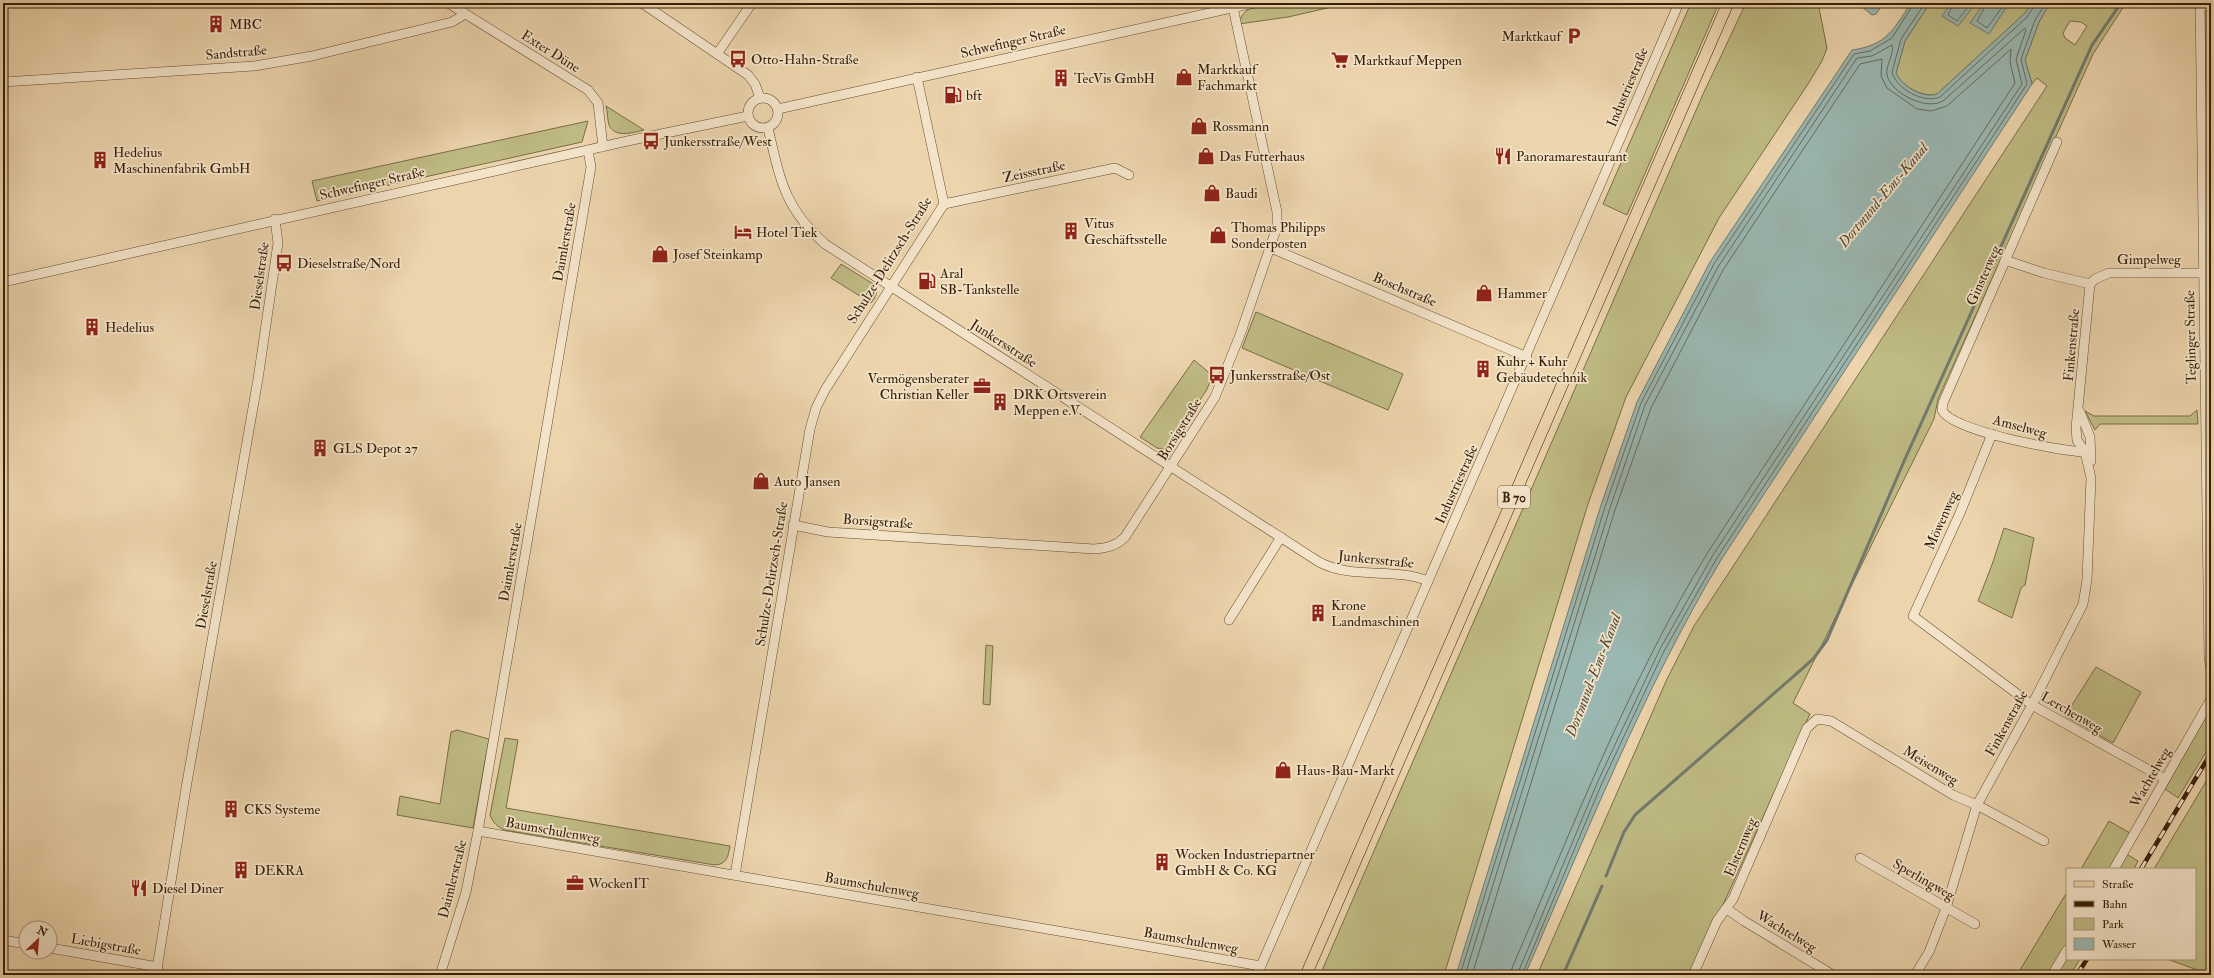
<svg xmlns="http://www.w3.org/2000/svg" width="2214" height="978" font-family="'IM FELL Double Pica',serif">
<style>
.green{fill:#bfbb84;stroke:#7b6d45;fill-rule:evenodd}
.water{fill:#9ab7b1;stroke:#727a6d}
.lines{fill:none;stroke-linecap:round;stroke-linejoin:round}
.shore{stroke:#686b5c;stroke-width:1}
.stream{stroke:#727a6d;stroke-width:3}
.minor-casing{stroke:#644c30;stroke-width:10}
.major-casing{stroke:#371f06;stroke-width:12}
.minor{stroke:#f3e3c9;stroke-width:9}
.major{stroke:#ecd4ac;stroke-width:11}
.rail-casing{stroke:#371f06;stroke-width:4.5}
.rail{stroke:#f3e3c9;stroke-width:3;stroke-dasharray:9;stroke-linecap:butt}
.labels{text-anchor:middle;stroke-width:3.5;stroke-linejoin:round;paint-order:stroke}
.shield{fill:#f3e3c9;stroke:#6f5a40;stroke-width:1}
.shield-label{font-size:13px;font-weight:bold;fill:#371f06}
.poi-label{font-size:14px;fill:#371f06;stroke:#f3e3c9;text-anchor:start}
.street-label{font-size:14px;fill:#371f06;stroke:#f3e3c9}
.water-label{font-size:15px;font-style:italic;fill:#554d39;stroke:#f3e3c9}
</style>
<rect width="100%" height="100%" fill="#ecd4ac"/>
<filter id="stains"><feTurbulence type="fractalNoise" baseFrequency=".005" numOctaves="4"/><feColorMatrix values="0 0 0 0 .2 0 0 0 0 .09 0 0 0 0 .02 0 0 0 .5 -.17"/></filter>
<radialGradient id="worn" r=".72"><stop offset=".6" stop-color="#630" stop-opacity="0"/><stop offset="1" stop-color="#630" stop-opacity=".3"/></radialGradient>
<g class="green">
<path d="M 1272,3 L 1349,3 L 1288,17 L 1239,24 C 1242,7 1257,6 1272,3 Z"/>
<polygon points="1691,3 1719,3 1627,215 1603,204"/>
<polygon points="1746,3 1818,3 1827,48 1822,61 1808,84 1719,218 1626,397 1588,504 1444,975 1320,975 1704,92"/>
<path d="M 1930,3 L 2033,3 L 2024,14 L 1937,94 C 1923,98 1901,86 1896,73 L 1905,41 Z"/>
<path d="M 2050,3 L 2126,3 L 2093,54 L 1938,399 L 1934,419 L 1793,703 L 1810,714 L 1691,975 L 1537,975 L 1667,679 L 1694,626 L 2047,86 L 2037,78 L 2032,84 L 2025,60 L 2039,22 ZM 2070,21 L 2081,22 L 2087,26 L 2075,45 L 2065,38 L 2063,33 Z"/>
<path d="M 606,106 L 644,130 C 634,132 615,139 609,125 C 607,119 608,112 606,106 Z"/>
<polygon points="588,121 582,142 317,201 312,181"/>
<path d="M 841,264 L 875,285 C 878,293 876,297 871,303 L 831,278 Z"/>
<polygon points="1256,312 1403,374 1388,410 1242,348"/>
<polygon points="1194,360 1213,376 1206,391 1174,438 1174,447 1169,450 1157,448 1140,437"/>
<polygon points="2197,410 2198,424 2100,424 2095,430 2085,411 2094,416 2190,416"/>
<polygon points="2004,528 2034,538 2025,585 2021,588 2012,618 1978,601 1993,562"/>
<polygon points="986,645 993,646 990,705 983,704"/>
<polygon points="2096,667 2141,692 2113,743 2065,716"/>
<polygon points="2211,708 2211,744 2178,798 2165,789"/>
<polygon points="457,730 489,739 473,828 397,815 400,796 440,804 451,732"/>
<path d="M 505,738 L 518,740 L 506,808 L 730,846 C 728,857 727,864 715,865 L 504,830 C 497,826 493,823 490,815 Z"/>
<polygon points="2211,773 2211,949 2205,975 2199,975 2200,971 2167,959 2195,959 2195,869 2154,869"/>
<polygon points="2109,821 2130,833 2120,850 2138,861 2134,869 2081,869"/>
<polygon points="2067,892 2067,959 2080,959 2070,975 2017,975"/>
</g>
<g class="water">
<polygon points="1857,3 1884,3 1876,14 1872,15"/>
<path d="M 1911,3 L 1930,3 L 1905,41 L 1896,73 C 1901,86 1924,99 1937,94 L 2024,14 L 2033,3 L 2050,3 L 2039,22 L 2025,60 L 2032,84 L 1721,560 C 1642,692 1586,835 1525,975 L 1456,975 L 1601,505 L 1637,402 L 1710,262 L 1852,50 C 1887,45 1893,30 1911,3 Z"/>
<polygon points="1951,3 1976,3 1958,26 1942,16"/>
<polygon points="1984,3 2009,3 1989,34 1970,23"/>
</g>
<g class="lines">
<g class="shore">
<path d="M 1925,3 L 1901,39 L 1892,72 C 1896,89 1924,104 1940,97 L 2027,17 L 2036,3"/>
<polyline points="1954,3 1948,15 1957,21 1971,3"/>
<polyline points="1987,3 1977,21 1987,28 2005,3"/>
<polyline points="1460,975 1605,507 1641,403 1714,264 1854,54 1870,51 1892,38 1914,3"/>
<path d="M 1465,975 L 1610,508 L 1645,405 L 1718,267 L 1857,58 L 1872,56 L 1892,45 C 1895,54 1885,65 1887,75 C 1891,93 1926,111 1943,101 L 2025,28 L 2026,30 L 2016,59 L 2022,84 L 1713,555 L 1660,649 L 1598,781 L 1517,975"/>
<path d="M 1472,975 L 1615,510 L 1651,408 L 1723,270 L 1860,64 L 1882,59 L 1881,76 L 1887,88 L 1917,109 L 1931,111 L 1947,106 L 2011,49 L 2010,62 L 2015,83 L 1708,552 C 1628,683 1573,827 1512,968 L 1511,975"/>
<polyline points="1522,975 1602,783 1664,651 1717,558 2027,84 2021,59 2035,20 2046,3"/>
</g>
<g class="stream">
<polyline points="1606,876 1624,832 1635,815 1803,668 1814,658 1827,640 1905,459 2092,45 2121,3"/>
<polyline points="1563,975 1602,886"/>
</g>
<g class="minor-casing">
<g id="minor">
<polyline points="448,3 588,90 598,103 603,147"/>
<polyline points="642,3 748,75 755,84 760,98"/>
<polyline points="2200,3 2209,658 2211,669"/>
<polyline points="2200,6 2211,6"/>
<polyline points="717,54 752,3"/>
<polyline points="3,82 254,66 312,56 452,22 465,14"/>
<circle cx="763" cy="113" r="15"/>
<polyline points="778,109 1254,3"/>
<path d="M 768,128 C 780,179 784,208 825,244 L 1319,562 C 1353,580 1394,567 1428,581"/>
<path d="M 2057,142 L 1943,403 L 1942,410 C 1951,431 2060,451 2085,452"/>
<polyline points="944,204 1115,168 1129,175"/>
<polyline points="1271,248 1527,357"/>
<polyline points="2005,260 2044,273 2090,284"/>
<polyline points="3,282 632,140 748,116"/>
<polyline points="2090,284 2095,279 2109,273 2203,273"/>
<polyline points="2080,412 2090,437 2091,461"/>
<polyline points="1992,434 1960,513 1913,616 2032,705 2165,779"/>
<path d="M 793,525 L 828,532 L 1094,549 C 1107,548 1116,546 1125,537 L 1215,397 L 1240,335 L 1277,227 L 1277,212 L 1232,3"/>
<polyline points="1229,620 1281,537"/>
<polyline points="478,831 1261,966"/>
<polyline points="1860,858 1975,924"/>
<polyline points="2114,869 2211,699"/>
<polyline points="735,875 810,429 816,408 825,390 944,204 917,77"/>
<polyline points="1727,909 1744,921 1833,975"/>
<polyline points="3,940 26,944"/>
<polyline points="50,948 158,967"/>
<polyline points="156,975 186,788 258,379 278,243 275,219"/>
<polyline points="440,975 466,892 478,831 591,167 588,150"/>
<polyline points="1257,975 1679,3"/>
<polyline points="1693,975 1717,921 1733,899 1807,728 1817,719 1831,721 1953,795 1977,805 2044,841"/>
<polyline points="1915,975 1929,952 1946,908 1977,805 2032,705 2083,604 2087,580 2091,478 2085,452 2077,440 2076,428 2090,284"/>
<polyline points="2052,975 2067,950"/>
</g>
</g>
<g class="major-casing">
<polyline id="major" points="1306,975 1728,3"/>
</g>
<use href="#minor" class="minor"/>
<use href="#major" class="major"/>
<g class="rail-casing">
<g id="rail">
<polyline points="2141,869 2211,753"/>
<polyline points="2077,975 2087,959"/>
</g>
</g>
<use href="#rail" class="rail"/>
</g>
<defs>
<g id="building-bare" transform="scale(1.38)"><path d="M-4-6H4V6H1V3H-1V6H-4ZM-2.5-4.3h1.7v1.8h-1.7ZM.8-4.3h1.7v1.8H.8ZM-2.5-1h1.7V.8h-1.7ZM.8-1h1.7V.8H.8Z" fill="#8f2418" stroke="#f3e3c9" stroke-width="2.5" paint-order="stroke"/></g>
<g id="parking-bare" transform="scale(1.38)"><path d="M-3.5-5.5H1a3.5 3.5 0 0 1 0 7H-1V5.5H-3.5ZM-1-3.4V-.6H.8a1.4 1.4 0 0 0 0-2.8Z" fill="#8f2418" stroke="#f3e3c9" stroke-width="2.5" paint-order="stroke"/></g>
<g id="bus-bare" transform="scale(1.38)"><path d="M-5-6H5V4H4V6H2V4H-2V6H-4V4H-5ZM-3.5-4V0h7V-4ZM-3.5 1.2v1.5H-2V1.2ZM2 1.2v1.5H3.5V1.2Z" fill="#8f2418" stroke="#f3e3c9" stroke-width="2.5" paint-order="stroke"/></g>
<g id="supermarket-bare" transform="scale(1.38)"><path d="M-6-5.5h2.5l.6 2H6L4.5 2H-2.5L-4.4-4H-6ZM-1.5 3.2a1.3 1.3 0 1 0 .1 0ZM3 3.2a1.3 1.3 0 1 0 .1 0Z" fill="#8f2418" stroke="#f3e3c9" stroke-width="2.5" paint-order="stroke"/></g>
<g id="shop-bare" transform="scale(1.38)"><path d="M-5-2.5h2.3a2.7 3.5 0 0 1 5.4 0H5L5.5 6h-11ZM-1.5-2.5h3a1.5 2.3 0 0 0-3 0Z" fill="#8f2418" stroke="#f3e3c9" stroke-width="2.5" paint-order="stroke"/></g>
<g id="fuel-bare" transform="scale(1.38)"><path d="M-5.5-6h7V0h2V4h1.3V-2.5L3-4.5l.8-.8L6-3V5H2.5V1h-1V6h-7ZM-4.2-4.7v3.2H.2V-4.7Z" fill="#8f2418" stroke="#f3e3c9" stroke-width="2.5" paint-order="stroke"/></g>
<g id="restaurant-bare" transform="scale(1.38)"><path d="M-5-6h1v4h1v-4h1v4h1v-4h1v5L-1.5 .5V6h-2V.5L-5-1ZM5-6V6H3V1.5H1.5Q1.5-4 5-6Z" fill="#8f2418" stroke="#f3e3c9" stroke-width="2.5" paint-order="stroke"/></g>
<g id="hotel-bare" transform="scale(1.38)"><path d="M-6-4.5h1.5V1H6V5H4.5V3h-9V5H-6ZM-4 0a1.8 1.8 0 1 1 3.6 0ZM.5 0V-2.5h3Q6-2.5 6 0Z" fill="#8f2418" stroke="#f3e3c9" stroke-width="2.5" paint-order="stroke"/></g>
<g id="office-bare" transform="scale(1.38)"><path d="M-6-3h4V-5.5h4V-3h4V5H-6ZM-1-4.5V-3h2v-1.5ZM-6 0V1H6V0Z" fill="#8f2418" stroke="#f3e3c9" stroke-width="2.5" paint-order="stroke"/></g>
</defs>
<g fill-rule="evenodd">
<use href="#building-bare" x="216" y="24"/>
<use href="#parking-bare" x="1574" y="36"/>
<use href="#bus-bare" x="738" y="59"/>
<use href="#supermarket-bare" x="1340" y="60"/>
<use href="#shop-bare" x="1184" y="77"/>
<use href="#building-bare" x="1061" y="78"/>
<use href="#fuel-bare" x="953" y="95"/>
<use href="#shop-bare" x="1199" y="126"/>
<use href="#bus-bare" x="651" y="141"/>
<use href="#shop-bare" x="1206" y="156"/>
<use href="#restaurant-bare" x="1503" y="156"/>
<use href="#building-bare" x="100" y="160"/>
<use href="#shop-bare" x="1212" y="193"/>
<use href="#building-bare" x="1071" y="231"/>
<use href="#hotel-bare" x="743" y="232"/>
<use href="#shop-bare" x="1218" y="235"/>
<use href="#shop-bare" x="660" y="254"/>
<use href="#bus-bare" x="284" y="263"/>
<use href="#fuel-bare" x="927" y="281"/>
<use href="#shop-bare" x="1484" y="293"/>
<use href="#building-bare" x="92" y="327"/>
<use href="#building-bare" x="1483" y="369"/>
<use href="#bus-bare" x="1217" y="375"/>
<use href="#office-bare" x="982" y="386"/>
<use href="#building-bare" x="1000" y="402"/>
<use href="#building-bare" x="320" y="448"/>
<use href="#shop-bare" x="761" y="481"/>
<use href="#building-bare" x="1318" y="613"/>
<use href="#shop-bare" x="1283" y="770"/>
<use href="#building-bare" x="231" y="809"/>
<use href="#building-bare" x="1162" y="862"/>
<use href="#building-bare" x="241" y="870"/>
<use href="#office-bare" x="575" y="883"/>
<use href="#restaurant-bare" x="139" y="888"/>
</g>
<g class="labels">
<rect class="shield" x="1498" y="486" width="32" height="22" rx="3"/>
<g class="shield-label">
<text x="1514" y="502">B 70</text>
</g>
<g class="poi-label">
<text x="229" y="29">MBC</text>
<text x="1561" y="41" text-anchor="end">Marktkauf</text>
<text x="751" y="64">Otto-Hahn-Straße</text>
<text x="1353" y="65">Marktkauf Meppen</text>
<text x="1197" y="74">Marktkauf<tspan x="1197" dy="16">Fachmarkt</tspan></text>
<text x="1074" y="83">TecVis GmbH</text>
<text x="966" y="100">bft</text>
<text x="1212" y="131">Rossmann</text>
<text x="664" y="146">Junkersstraße/West</text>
<text x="113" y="157">Hedelius<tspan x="113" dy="16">Maschinenfabrik GmbH</tspan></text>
<text x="1219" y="161">Das Futterhaus</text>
<text x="1516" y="161">Panoramarestaurant</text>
<text x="1225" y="198">Baudi</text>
<text x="1084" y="228">Vitus<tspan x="1084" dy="16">Geschäftsstelle</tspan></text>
<text x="1231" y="232">Thomas Philipps<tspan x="1231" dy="16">Sonderposten</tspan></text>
<text x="756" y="237">Hotel Tiek</text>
<text x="673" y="259">Josef Steinkamp</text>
<text x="297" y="268">Dieselstraße/Nord</text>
<text x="940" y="278">Aral<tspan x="940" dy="16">SB-Tankstelle</tspan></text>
<text x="1497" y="298">Hammer</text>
<text x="105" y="332">Hedelius</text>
<text x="1496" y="366">Kuhr + Kuhr<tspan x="1496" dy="16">Gebäudetechnik</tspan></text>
<text x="1230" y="380">Junkersstraße/Ost</text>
<text x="969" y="383" text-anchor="end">Vermögensberater<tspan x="969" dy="16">Christian Keller</tspan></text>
<text x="1013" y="399">DRK Ortsverein<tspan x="1013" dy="16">Meppen e.V.</tspan></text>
<text x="333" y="453">GLS Depot 27</text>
<text x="774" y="486">Auto Jansen</text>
<text x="1331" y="610">Krone<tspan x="1331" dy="16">Landmaschinen</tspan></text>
<text x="1296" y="775">Haus-Bau-Markt</text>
<text x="244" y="814">CKS Systeme</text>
<text x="1175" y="859">Wocken Industriepartner<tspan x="1175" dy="16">GmbH &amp; Co. KG</tspan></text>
<text x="254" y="875">DEKRA</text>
<text x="588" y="888">WockenIT</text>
<text x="152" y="893">Diesel Diner</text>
</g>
<g class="street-label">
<text transform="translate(1013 41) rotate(-13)" y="5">Schwefinger Straße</text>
<text transform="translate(551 51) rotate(32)" y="5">Exter Düne</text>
<text transform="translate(236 52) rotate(-5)" y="5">Sandstraße</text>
<text transform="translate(1627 87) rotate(-67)" y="5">Industriestraße</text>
<text transform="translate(1034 171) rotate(-12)" y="5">Zeissstraße</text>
<text transform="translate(372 183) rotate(-13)" y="5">Schwefinger Straße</text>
<text transform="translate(564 242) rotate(-80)" y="5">Daimlerstraße</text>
<text x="2149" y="264">Gimpelweg</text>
<text transform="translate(889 260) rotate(-58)" y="5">Schulze-Delitzsch-Straße</text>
<text transform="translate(1983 275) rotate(-66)" y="5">Ginsterweg</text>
<text transform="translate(259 276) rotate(-82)" y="5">Dieselstraße</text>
<text transform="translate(1405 289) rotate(23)" y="5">Boschstraße</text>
<text transform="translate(2190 337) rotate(-91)" y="5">Teglinger Straße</text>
<text transform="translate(1004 343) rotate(33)" y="5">Junkersstraße</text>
<text transform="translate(2071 345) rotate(-85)" y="5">Finkenstraße</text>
<text transform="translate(2020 426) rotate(15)" y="5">Amselweg</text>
<text transform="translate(1179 429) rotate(-58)" y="5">Borsigstraße</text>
<text transform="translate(1456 484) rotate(-66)" y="5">Industriestraße</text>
<text transform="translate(1941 520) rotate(-66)" y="5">Möwenweg</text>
<text transform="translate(878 521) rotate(4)" y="5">Borsigstraße</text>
<text transform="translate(1376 559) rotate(6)" y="5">Junkersstraße</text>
<text transform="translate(510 562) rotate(-80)" y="5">Daimlerstraße</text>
<text transform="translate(771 574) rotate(-81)" y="5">Schulze-Delitzsch-Straße</text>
<text transform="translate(206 595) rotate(-80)" y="5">Dieselstraße</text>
<text transform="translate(2072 712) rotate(30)" y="5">Lerchenweg</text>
<text transform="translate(2006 723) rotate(-61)" y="5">Finkenstraße</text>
<text transform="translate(1931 765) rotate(31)" y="5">Meisenweg</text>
<text transform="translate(2150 777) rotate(-60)" y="5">Wachtelweg</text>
<text transform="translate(553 830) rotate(10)" y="5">Baumschulenweg</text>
<text transform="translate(1740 847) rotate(-67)" y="5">Elsternweg</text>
<text transform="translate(452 879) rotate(-76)" y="5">Daimlerstraße</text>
<text transform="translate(1924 879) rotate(30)" y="5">Sperlingweg</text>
<text transform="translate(872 885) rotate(10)" y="5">Baumschulenweg</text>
<text transform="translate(1787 931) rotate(31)" y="5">Wachtelweg</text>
<text transform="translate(1191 940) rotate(10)" y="5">Baumschulenweg</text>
<text transform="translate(106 944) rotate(10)" y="5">Liebigstraße</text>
</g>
<g class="water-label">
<text transform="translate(1883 195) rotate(-50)" y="5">Dortmund-Ems-Kanal</text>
<text transform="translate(1593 675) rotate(-69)" y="5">Dortmund-Ems-Kanal</text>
</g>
</g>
<rect width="2214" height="978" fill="none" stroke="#ecd4ac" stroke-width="16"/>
<rect x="4" y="4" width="2206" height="970" fill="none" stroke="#371f06" stroke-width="2"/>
<rect x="8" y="8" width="2198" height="962" fill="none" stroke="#371f06"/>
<rect x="2066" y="868" width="130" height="92" fill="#f3e3c9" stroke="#a8957b"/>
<rect x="2074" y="881" width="20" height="6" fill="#ecd4ac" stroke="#a8957b"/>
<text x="2102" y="888" font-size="12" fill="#371f06">Straße</text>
<rect x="2074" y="901" width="20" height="6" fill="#371f06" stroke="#a8957b"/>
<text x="2102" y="908" font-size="12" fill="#371f06">Bahn</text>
<rect x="2074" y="918" width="20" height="12" fill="#bfbb84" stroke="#a8957b"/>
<text x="2102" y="928" font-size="12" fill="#371f06">Park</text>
<rect x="2074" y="938" width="20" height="12" fill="#9ab7b1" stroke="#a8957b"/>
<text x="2102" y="948" font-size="12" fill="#371f06">Wasser</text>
<g transform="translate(38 940) rotate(26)"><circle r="19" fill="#f3e3c9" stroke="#a8957b"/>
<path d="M0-3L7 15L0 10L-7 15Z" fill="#8f2418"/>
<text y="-6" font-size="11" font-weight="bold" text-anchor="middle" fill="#371f06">N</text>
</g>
<rect width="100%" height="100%" filter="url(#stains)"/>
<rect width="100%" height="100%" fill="url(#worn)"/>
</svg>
